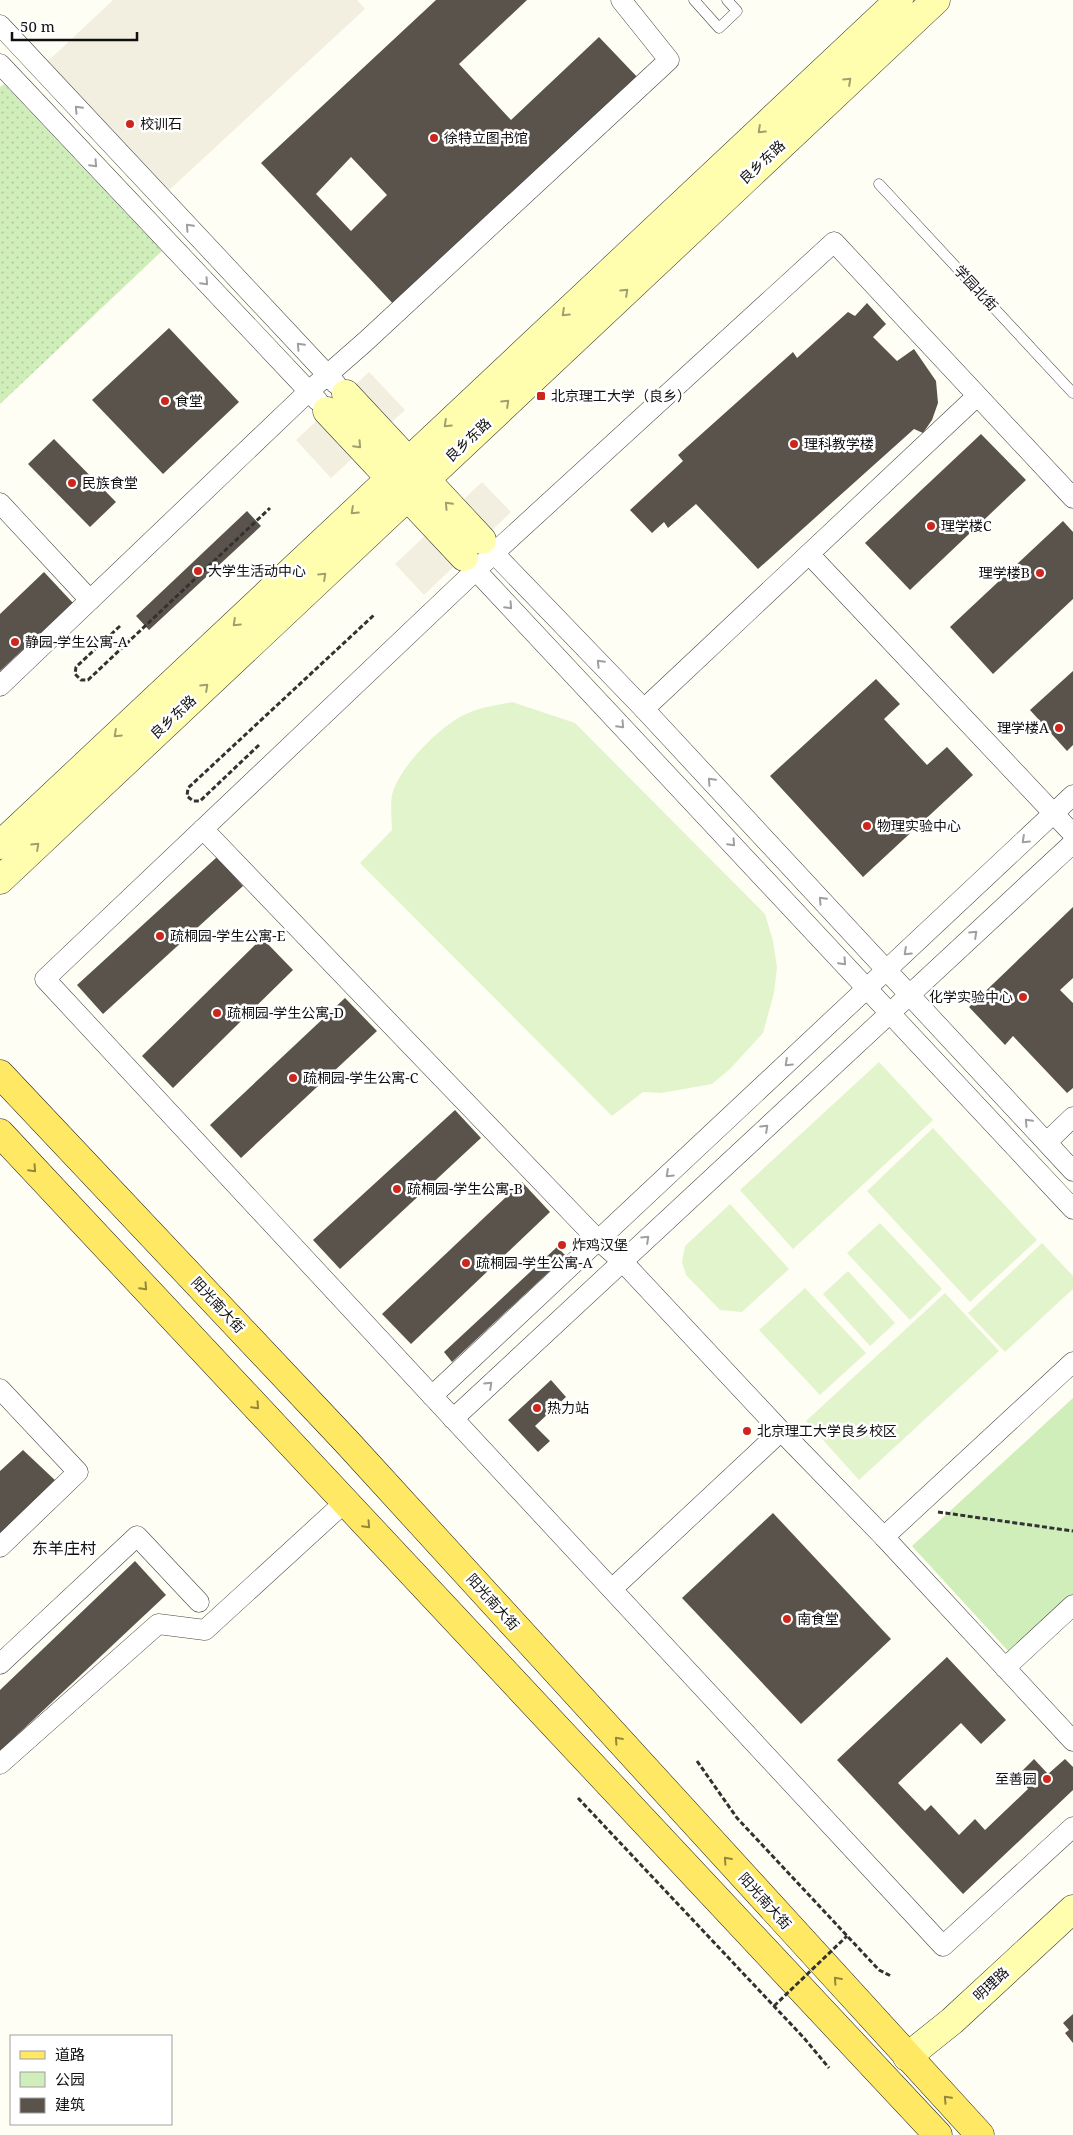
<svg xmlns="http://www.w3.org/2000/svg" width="1073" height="2135" font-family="'Noto Serif','Noto Sans SC',serif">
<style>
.grass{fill:url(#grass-dots)}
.park{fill:#cfeeb9}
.pitch{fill:#e2f4cc}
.plaza{fill:#f2efe0}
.building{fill:#5a534c;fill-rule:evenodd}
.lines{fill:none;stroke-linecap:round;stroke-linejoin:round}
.lane-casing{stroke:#434343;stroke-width:11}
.street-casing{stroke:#434343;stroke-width:21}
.secondary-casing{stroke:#323232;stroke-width:29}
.primary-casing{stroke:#212121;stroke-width:29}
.path{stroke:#323232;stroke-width:3;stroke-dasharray:5 2.5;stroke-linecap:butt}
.lane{stroke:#fff;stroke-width:10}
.street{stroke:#fff;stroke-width:20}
.secondary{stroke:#fffeaf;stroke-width:28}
.primary{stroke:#ffe964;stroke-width:28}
.path-bridge{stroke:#323232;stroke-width:3;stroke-dasharray:5 2.5;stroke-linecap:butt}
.oneway{stroke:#9f9f6f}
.oneway2{stroke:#9f9f9f}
.oneway3{stroke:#93873e}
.poi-dot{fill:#cd261c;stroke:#fff;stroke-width:2}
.labels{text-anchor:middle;stroke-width:5;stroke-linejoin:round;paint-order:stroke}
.poi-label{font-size:14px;fill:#101010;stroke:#fff;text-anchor:start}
.street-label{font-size:14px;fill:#101010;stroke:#fff}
.quarter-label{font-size:16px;fill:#101010;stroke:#fff}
</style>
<defs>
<pattern id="grass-dots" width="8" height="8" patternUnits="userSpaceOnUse" patternTransform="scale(1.25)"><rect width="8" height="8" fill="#cfeeb9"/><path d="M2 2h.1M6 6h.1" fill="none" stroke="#b1cb9e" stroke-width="1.8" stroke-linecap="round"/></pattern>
</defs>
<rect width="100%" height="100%" fill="#fffef4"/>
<polygon class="grass" points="4,84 162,251 0,404 0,87"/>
<polygon class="park" points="1073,1398 1073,1596 1010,1653 912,1546"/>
<g class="pitch">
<path d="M 512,702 L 575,723 L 765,914 L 773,941 L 777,967 L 774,993 L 763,1033 L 730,1069 L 712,1084 L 661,1093 L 643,1092 L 612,1116 L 360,863 L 392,830 C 392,820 390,806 392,795 C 398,768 441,725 466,714 C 480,707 497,705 512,702 Z"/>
<polygon points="879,1062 933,1120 793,1249 740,1190"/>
<polygon points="933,1128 1037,1240 970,1302 867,1191"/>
<polygon points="730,1204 789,1269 742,1312 720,1310 686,1275 682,1262 685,1246"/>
<polygon points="880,1223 942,1289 910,1320 847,1253"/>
<polygon points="1042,1243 1073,1276 1073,1289 1005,1352 968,1313"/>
<polygon points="848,1271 895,1323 870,1346 823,1294"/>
<polygon points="805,1288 866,1353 820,1395 759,1330"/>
<polygon points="945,1293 999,1351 859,1480 806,1421"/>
</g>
<g class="plaza">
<polygon points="113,0 357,0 365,9 167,192 47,62"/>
<polygon points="369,372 405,410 331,478 296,440"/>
<polygon points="482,482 511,512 424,595 395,564"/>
</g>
<g class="building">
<path d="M 436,0 L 527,0 L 459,64 L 511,120 L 599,37 L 641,81 L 398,309 L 261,163 ZM 351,157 L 387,195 L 351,231 L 316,194 Z"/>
<polygon points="867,303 886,324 873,337 897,361 914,349 936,381 938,403 932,420 923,433 914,429 758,569 696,504 668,528 664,522 652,533 630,510 683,461 678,455 793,352 797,358 848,312 855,316"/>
<polygon points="169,328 239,402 163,474 92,400"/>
<polygon points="981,434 1026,480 910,590 865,543"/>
<polygon points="54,439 116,502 90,527 28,464"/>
<polygon points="247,511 261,526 149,630 136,616"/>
<polygon points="1063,521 1073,532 1073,599 993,674 950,627"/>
<polygon points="44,572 73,603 0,671 0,614"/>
<polygon points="1073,671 1073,745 1067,751 1030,710"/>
<polygon points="876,679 900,704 884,719 927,765 947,747 973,775 863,877 770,776"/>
<polygon points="217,857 243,886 103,1014 77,985"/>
<polygon points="1073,907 1073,978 1060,990 1073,1003 1073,1088 1067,1093 1013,1036 1005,1045 969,1007"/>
<polygon points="262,938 293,970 173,1088 142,1056"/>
<polygon points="345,998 377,1031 241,1158 210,1125"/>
<polygon points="455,1110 481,1138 340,1269 313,1240"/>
<polygon points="522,1182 550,1212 411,1344 382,1314"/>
<polygon points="557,1247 566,1256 452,1362 444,1352"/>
<polygon points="551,1380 566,1397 535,1426 550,1441 538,1452 508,1420"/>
<polygon points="23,1450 57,1482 0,1533 0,1471"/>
<polygon points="773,1513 891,1639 801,1724 682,1598"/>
<polygon points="135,1561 166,1595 0,1751 0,1690"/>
<polygon points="947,1657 1006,1720 981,1744 961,1723 898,1783 925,1811 931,1805 959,1835 975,1819 985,1830 1028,1789 1019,1774 1034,1759 1048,1774 1065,1759 1073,1767 1073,1790 963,1894 837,1760"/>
<polygon points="1073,2014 1073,2043 1065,2033 1069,2030 1063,2023"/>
</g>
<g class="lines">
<g class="lane-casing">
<g id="lane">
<polyline points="694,0 719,28 737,11 727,0"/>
<polyline points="879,184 1073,393"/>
</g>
</g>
<g class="street-casing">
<g id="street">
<polyline points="0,25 336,384"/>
<polyline points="0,64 318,401"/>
<polyline points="1073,498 834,242 494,553 45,979 943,1946 1073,1827"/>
<polyline points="0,503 90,600"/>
<polyline points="484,543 644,709 1073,1171"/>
<polyline points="809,554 1073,834"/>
<polyline points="468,562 1073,1209"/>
<polyline points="0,686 309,391 366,341 669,60 621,0"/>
<polyline points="644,709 977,396"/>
<polyline points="203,829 598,1240 622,1261 781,1431 884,1537 1073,1741"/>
<polyline points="1047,1142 1073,1117"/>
<polyline points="0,1389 78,1472 0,1547"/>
<polyline points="432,1396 1073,795"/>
<polyline points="453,1419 1073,843"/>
<polyline points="884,1537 1073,1362"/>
<polyline points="612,1589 781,1431"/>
<polyline points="0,1664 137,1536 199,1602"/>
<polyline points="1005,1668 1073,1605"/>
<polyline points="0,1764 158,1624 205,1630 345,1502"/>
</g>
</g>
<g class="secondary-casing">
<g id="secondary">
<polyline points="346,394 482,540"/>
<polyline points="327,411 464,557"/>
<polyline points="0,845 899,0"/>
<polyline points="0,880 936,0"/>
<polyline points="907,2057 952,2021 1073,1909"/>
</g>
</g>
<g class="primary-casing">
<g id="primary">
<polyline points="0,1074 346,1441 980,2135"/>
<polyline points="0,1133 938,2135"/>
</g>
</g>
<g class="path">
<polyline points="120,626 76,667 75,674 81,680 88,680 270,508"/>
<polyline points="259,745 200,801 193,801 187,796 188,788 374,615"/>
<polyline points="938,1512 1073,1531"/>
<polyline points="697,1761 737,1818 879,1970 891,1976"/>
<polyline points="578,1798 804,2038 829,2068"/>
</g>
<use href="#lane" class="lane"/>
<use href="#street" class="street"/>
<use href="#secondary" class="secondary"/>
<use href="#primary" class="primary"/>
<polyline class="path-bridge" points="774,2006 847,1936"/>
</g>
<defs><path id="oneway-chevron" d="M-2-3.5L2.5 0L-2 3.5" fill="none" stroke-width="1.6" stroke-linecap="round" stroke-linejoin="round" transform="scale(1.25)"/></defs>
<g class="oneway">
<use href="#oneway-chevron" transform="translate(848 81) rotate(-43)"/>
<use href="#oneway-chevron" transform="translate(761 130) rotate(137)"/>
<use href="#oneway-chevron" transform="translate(625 292) rotate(-43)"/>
<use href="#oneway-chevron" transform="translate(565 313) rotate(137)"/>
<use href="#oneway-chevron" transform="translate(506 403) rotate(-43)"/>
<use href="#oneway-chevron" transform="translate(447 424) rotate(137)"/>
<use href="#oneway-chevron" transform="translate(358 445) rotate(47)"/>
<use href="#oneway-chevron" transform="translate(448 505) rotate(-133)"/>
<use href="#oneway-chevron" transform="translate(354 511) rotate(137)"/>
<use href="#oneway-chevron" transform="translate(323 576) rotate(-43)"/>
<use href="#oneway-chevron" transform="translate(236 623) rotate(137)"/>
<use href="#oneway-chevron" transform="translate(205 687) rotate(-43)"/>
<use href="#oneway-chevron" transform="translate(117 734) rotate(137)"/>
<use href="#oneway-chevron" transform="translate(36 846) rotate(-43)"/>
</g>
<g class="oneway2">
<use href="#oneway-chevron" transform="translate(78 109) rotate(-133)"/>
<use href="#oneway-chevron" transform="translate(94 164) rotate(47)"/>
<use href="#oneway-chevron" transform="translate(189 227) rotate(-133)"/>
<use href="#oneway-chevron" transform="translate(205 282) rotate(47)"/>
<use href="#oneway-chevron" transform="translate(300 346) rotate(-133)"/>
<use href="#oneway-chevron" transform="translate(509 606) rotate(47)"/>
<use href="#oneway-chevron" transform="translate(600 663) rotate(-134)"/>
<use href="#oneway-chevron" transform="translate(621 725) rotate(47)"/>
<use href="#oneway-chevron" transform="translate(711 781) rotate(-133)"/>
<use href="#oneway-chevron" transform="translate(1025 840) rotate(137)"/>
<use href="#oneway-chevron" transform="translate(732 843) rotate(47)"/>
<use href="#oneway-chevron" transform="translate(822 900) rotate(-133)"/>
<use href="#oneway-chevron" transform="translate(974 934) rotate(-43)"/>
<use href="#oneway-chevron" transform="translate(907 952) rotate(137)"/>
<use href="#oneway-chevron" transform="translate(843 962) rotate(47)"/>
<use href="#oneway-chevron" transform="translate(788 1063) rotate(137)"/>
<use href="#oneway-chevron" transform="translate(1028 1122) rotate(-133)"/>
<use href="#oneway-chevron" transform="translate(765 1128) rotate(-43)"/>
<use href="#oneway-chevron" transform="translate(669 1174) rotate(137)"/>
<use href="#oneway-chevron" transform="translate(646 1239) rotate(-43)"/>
<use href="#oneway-chevron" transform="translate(489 1385) rotate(-43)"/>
</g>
<g class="oneway3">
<use href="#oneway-chevron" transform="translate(33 1169) rotate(47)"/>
<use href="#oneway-chevron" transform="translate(144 1287) rotate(47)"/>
<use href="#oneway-chevron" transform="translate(256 1406) rotate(47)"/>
<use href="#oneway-chevron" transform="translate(367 1525) rotate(47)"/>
<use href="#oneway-chevron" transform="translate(618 1740) rotate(-132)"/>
<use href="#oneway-chevron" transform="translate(727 1860) rotate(-132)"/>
<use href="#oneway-chevron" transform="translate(837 1980) rotate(-132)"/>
<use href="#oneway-chevron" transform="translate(947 2099) rotate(-133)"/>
</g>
<g class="poi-dot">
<circle cx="130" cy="124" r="5"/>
<circle cx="434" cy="138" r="5"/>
<rect x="536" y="391" width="10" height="10" rx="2.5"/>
<circle cx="165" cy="401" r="5"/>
<circle cx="794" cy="444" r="5"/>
<circle cx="72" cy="483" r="5"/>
<circle cx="931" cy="526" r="5"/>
<circle cx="198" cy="571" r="5"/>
<circle cx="1040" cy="573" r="5"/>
<circle cx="15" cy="642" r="5"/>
<circle cx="1059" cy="728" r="5"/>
<circle cx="867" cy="826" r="5"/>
<circle cx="160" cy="936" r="5"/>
<circle cx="1023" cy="997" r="5"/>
<circle cx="217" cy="1013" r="5"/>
<circle cx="293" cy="1078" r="5"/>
<circle cx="397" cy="1189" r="5"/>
<circle cx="562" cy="1245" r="5"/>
<circle cx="466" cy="1263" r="5"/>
<circle cx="537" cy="1408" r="5"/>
<circle cx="747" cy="1431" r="5"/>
<circle cx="787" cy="1619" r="5"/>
<circle cx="1047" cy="1779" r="5"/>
</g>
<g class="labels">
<g class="poi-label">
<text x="140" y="129">校训石</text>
<text x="444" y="143">徐特立图书馆</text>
<text x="551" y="401">北京理工大学（良乡）</text>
<text x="175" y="406">食堂</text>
<text x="804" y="449">理科教学楼</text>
<text x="82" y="488">民族食堂</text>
<text x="941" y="531">理学楼C</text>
<text x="208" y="576">大学生活动中心</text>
<text x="1030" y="578" text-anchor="end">理学楼B</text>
<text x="25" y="647">静园-学生公寓-A</text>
<text x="1049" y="733" text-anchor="end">理学楼A</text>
<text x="877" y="831">物理实验中心</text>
<text x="170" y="941">疏桐园-学生公寓-E</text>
<text x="1013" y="1002" text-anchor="end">化学实验中心</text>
<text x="227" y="1018">疏桐园-学生公寓-D</text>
<text x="303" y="1083">疏桐园-学生公寓-C</text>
<text x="407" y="1194">疏桐园-学生公寓-B</text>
<text x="572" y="1250">炸鸡汉堡</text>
<text x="476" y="1268">疏桐园-学生公寓-A</text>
<text x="547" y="1413">热力站</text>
<text x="757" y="1436">北京理工大学良乡校区</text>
<text x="797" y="1624">南食堂</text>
<text x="1037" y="1784" text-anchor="end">至善园</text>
</g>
<g class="street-label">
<text transform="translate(762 162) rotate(-43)" y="5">良乡东路</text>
<text transform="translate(976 288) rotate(47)" y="5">学园北街</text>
<text transform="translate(468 440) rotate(-43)" y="5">良乡东路</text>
<text transform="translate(173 717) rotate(-43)" y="5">良乡东路</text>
<text transform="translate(218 1305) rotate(47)" y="5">阳光南大街</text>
<text transform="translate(493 1602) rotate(48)" y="5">阳光南大街</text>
<text transform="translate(765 1901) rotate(48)" y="5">阳光南大街</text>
<text transform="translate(991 1984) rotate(-43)" y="5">明理路</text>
</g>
<g class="quarter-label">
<text x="64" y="1554">东羊庄村</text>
</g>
</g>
<rect x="10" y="2035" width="162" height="90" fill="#ffffff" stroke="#9f9f9f"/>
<rect x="20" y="2051" width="25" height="8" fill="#ffe964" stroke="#9f9f9f"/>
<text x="55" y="2060" font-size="15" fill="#101010">道路</text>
<rect x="20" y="2072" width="25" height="15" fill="#cfeeb9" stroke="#9f9f9f"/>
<text x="55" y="2085" font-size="15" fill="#101010">公园</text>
<rect x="20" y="2098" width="25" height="15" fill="#5a534c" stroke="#9f9f9f"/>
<text x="55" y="2110" font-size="15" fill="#101010">建筑</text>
<path d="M12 32v8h125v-8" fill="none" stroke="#101010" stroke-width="2.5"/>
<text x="20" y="32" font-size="15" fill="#101010" stroke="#ffffff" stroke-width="4" paint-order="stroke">50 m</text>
</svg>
